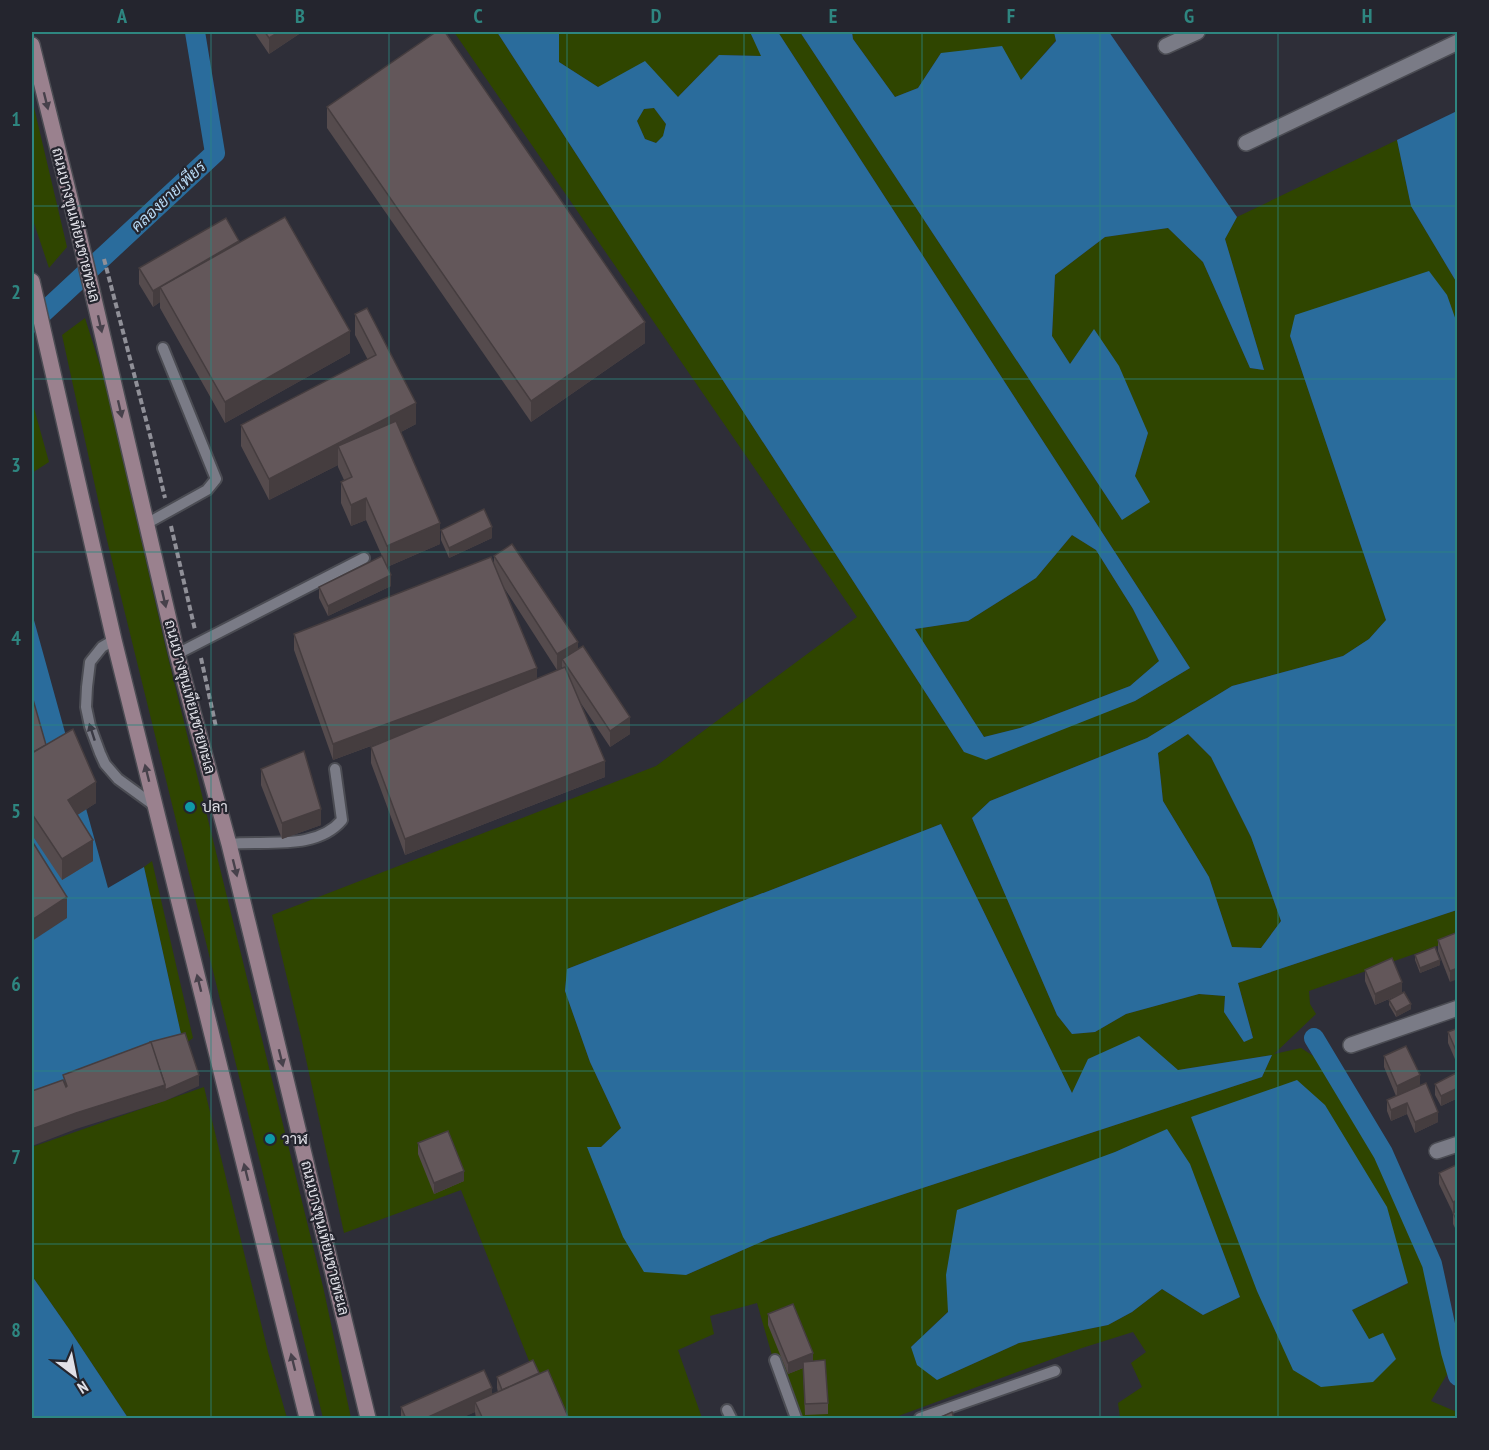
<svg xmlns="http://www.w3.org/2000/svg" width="1489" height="1450" font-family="'PT Sans Narrow',Sarabun,sans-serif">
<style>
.green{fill:#2f4500;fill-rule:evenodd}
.water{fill:#2a6c9c;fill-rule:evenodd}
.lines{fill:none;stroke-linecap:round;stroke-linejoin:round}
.canal{stroke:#2a6c9c;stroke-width:20}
.service-casing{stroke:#4b4c53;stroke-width:14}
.minor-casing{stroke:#4b4c53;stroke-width:18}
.secondary-casing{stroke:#4b4c53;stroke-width:18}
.path{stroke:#909098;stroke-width:4;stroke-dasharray:6 3;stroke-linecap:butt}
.service{stroke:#7a7b86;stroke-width:10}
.minor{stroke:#7a7b86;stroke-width:15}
.secondary{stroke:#9a818e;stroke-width:15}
.wall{fill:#554b4d;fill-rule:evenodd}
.shaded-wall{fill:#453d3f}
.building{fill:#63575a;stroke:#453d3f;stroke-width:1.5}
.oneway{fill:#47414b}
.oneway2{fill:#3a3a44}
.grid{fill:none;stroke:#2e8680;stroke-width:1.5;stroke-opacity:0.55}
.culture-dot{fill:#0f9aa8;stroke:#24252e;stroke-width:2}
.labels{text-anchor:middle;stroke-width:4.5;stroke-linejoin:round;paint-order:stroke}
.street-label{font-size:15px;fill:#e1e1e8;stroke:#24252e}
.poi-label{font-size:15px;fill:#e1e1e8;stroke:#24252e;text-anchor:start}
.water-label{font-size:16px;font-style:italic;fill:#b6d8f3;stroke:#24252e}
.neatline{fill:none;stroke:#2e8680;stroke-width:2}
.grid-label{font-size:20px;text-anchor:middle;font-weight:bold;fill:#2e8680}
</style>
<rect width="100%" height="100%" fill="#2e2e38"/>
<g class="green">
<path d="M 454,32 L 497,32 L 964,752 L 1135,701 L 1190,668 L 778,32 L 800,32 L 1122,520 L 1148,433 L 1094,330 L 1070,364 L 1052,336 L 1055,275 L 1105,237 L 1168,228 L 1203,262 L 1250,368 L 1264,370 L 1225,239 L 1237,217 L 1397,140 L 1411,206 L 1457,283 L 1457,326 L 1447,295 L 1290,336 L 1386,620 L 1369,639 L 1343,656 L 1232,686 L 1147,738 L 990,801 L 972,818 L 1057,1015 L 1072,1034 L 1095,1032 L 1126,1014 L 1199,994 L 1225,996 L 1224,1012 L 1244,1042 L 1253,1037 L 1238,983 L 1457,910 L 1457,939 L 1309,991 L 1310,1004 L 1316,1014 L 1274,1054 L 1301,1048 L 1315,1057 L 1381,1161 L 1410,1228 L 1433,1293 L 1449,1371 L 1431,1401 L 1457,1412 L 1457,1418 L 1120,1418 L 1118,1403 L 1142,1387 L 1131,1363 L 1146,1352 L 1133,1332 L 1082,1348 L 893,1418 L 790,1418 L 757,1303 L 710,1316 L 714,1334 L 678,1350 L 702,1418 L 550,1418 L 533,1371 L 461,1190 L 344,1233 L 302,1041 L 272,915 L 656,766 L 857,617 ZM 941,824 L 1072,1093 L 1178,1070 L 1272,1055 L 1262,1077 L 770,1238 L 686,1275 L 588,1148 L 601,1147 L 621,1128 L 590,1062 L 565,991 L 567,969 ZM 1192,1117 L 1408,1284 L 1352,1310 L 1369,1339 ZM 1167,1130 L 1190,1165 L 1240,1297 L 1203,1315 L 1162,1289 L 1132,1312 L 1108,1325 L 1019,1343 L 937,1380 L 911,1347 L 1115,1152 Z"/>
<polygon points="559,32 750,32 762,56 719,55 678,97 598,87 559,62"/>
<polygon points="852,32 1054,32 1056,40 1021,81 941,53 918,88 895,97 853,39"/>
<polygon points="32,99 67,247 49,268 32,217"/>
<polygon points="654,108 666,124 663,137 656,143 645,139 637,121 644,109"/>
<polygon points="85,318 105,381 166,649 324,1291 351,1418 323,1418 106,536 62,335"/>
<polygon points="32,401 49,462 32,473"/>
<polygon points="1072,535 1096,550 1133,609 1159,661 1130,686 1020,728 984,737 915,629 968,621 1036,578"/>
<polygon points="1188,734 1211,757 1251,837 1281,921 1261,948 1232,947 1209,877 1163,801 1158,753"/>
<polygon points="152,861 193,1038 185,1044 181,1034 144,867"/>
<polygon points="204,1087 268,1352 287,1418 128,1418 69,1329 32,1276 32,1147"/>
</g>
<g class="water">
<path d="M 497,32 L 559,32 L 559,62 L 598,87 L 645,61 L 678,97 L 719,55 L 761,56 L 750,32 L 778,32 L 1190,668 L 1135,701 L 986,760 L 964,752 ZM 654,108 L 666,124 L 663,136 L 656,143 L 645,139 L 637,121 L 644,109 ZM 1072,535 L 1096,550 L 1133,609 L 1159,661 L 1130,686 L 1020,728 L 984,737 L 915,629 L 968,621 L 1036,578 Z"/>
<polygon points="800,32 852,32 853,39 895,97 918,88 941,53 1002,46 1021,80 1056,41 1054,32 1109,32 1237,217 1225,239 1264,370 1250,368 1203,262 1168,228 1105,237 1055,275 1052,336 1070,364 1094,329 1119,366 1148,433 1135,476 1150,502 1122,520"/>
<polygon points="1457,111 1457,283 1411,206 1397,140"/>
<path d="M 1429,271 L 1447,295 L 1458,326 L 1457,910 L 1238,983 L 1253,1038 L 1244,1042 L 1224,1012 L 1225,996 L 1199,994 L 1126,1014 L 1095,1032 L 1072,1034 L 1057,1015 L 972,818 L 990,801 L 1147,738 L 1232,686 L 1343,656 L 1369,639 L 1386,620 L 1290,336 L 1295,315 ZM 1188,734 L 1211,757 L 1251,837 L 1281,921 L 1261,948 L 1232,947 L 1209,877 L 1163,801 L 1158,753 Z"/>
<polygon points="32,613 108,888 144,867 181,1034 32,1095"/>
<polygon points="941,824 1072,1093 1088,1059 1139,1036 1178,1070 1272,1055 1262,1077 770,1238 686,1275 644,1272 623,1237 587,1147 601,1147 621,1128 590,1062 565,991 567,969"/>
<polygon points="1297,1080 1325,1105 1387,1207 1408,1283 1352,1310 1369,1339 1383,1333 1396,1359 1373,1382 1321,1387 1293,1370 1257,1291 1191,1117"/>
<polygon points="1167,1129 1190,1164 1240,1297 1203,1315 1162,1289 1132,1312 1108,1325 1019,1343 937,1380 917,1365 911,1347 948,1312 946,1275 957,1210 1115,1152"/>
<polygon points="32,1276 69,1329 128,1418 32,1418"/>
</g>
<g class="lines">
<g class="canal">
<polyline points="32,323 215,153 195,32"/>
<polyline points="1314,1038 1383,1153 1432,1264 1451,1352 1458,1376"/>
</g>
<g class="service-casing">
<g id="service">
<polyline points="146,524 207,490 216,479 163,348"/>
<polyline points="114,640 102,647 90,662 87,687 86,707 90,726 100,753 105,764 118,779 155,806"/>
<polyline points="177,654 364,558"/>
<path d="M 229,844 C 266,840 316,851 342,820 L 335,769"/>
<polyline points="775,1360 796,1418"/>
<polyline points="727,1410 731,1418"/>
<polyline points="920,1418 1055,1371"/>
</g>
</g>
<g class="minor-casing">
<g id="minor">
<polyline points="1166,46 1197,32"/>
<polyline points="1246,143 1458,42"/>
<polyline points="1351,1045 1458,1008"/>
<polyline points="1437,1151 1458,1144"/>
</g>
</g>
<g class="secondary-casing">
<g id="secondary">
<polyline points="32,45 77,226 177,654 229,844 368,1418"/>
<polyline points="32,281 114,640 307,1418"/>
</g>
</g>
<g class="path">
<polyline points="104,259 151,439 165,498"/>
<polyline points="171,526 195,630"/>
<polyline points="201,658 216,727"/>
</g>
<use href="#service" class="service"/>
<use href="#minor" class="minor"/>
<use href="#secondary" class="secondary"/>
</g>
<g class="wall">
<polygon points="254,32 302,32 269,54"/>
<polygon points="327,107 645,343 531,422 327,128"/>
<polygon points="239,243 350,353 225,423 160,308 160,302 153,307 139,284 139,268"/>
<polygon points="355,314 416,424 401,432 440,544 387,567 391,586 328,616 319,598 319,587 382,556 366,520 351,526 341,503 341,482 344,480 338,467 338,465 269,500 241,446 241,425 368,360 355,335"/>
<polygon points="441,530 492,538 449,558 441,540"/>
<path d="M 494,556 L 578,649 L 630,734 L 610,747 L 580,702 L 605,777 L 405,855 L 371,763 L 371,747 L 398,736 L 333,760 L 294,650 L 294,634 L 494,564 ZM 503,586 L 557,670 L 562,667 L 562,668 L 537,679 Z"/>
<polygon points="32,696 46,745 96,803 77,815 93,861 62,880 32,835"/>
<polygon points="261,769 321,825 282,839 261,785"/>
<polygon points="1458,932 1450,982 1438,951 1438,940"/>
<polygon points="1415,955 1440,965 1420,973 1415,960"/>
<polygon points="1365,970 1402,993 1411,1009 1396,1017 1389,1005 1389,1000 1396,996 1375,1005 1365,981"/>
<polygon points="1458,1028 1458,1066 1448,1043 1448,1032"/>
<polygon points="1384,1056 1420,1085 1438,1122 1415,1133 1407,1114 1391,1121 1387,1111 1387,1100 1396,1096 1384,1067"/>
<polygon points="1458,1072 1458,1098 1441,1106 1435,1095 1435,1084"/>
<polygon points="418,1143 464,1181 434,1194 418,1154"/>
<polygon points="1458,1164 1453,1213 1439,1184 1439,1173"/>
<polygon points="1458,1211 1458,1234 1453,1224 1453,1213"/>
<polygon points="768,1314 813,1361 828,1403 828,1414 805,1415 803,1368 788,1374 768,1325"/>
<polygon points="539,1374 569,1419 476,1419 475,1412 465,1416 466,1419 401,1419 401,1407 492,1394 498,1392 497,1388 497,1377"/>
</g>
<g class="shaded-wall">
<polygon points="279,32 302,32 269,54 269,38"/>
<polygon points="239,241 239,257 160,287 160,302 153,307 153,291"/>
<polygon points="645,322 645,343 531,422 531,401"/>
<polygon points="350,331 350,353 225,423 225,402"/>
<polygon points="416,403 416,424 345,461 338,446 338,465 269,500 269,479"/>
<polygon points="366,498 366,520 351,526 351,505"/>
<polygon points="440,523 440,544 387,567 387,546"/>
<polygon points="492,527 492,538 449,558 449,548"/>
<polygon points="391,575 391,586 328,616 328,606"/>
<polygon points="578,642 578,658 562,659 562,667 557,670 557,654"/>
<polygon points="537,668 537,684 333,760 333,744"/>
<polygon points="630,717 630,734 610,747 610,731"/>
<polygon points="605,761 605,777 405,855 405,839"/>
<polygon points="96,782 96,803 68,821 68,800"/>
<polygon points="321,809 321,825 282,839 282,823"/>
<polygon points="93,840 93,861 62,880 62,859"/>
<polygon points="67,897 67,918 32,941 32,920"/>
<polygon points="1440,960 1440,965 1420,973 1420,968"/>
<polygon points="1458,968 1458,979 1450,982 1450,971"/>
<polygon points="1402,982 1402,993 1375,1005 1375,994"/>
<polygon points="1411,1004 1411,1009 1396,1017 1396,1012"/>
<polygon points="199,1075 199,1086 165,1101 76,1129 32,1146 32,1129 76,1113"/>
<polygon points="1420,1075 1420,1086 1397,1096 1397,1086"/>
<polygon points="1458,1088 1458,1098 1441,1106 1441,1096"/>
<polygon points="1407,1103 1407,1114 1391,1121 1391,1110"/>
<polygon points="1438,1112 1438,1122 1415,1133 1415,1122"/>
<polygon points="464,1171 464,1181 434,1194 434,1183"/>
<polygon points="1458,1200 1458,1210 1453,1213 1453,1202"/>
<polygon points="813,1353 813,1364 788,1374 788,1363"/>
<polygon points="492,1388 492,1404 475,1402 475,1412 460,1419 424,1419"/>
</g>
<g class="building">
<polygon points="265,32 279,32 269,38"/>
<polygon points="436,32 445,32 645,322 531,401 327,107"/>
<polygon points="285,217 350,331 225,402 160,287"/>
<polygon points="226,218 239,241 153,291 139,268"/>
<polygon points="367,308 416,403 269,479 241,425 376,355 355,314"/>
<polygon points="396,421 440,523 387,546 366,498 351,505 341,482 352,477 338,446"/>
<polygon points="484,509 492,527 449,548 441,530"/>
<polygon points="512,544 578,642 557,654 494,556"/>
<polygon points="382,556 391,575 328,606 319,587"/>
<polygon points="491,557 537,668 333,744 294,634"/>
<polygon points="583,646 630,717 610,731 562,659"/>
<polygon points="565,667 605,761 405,839 371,747"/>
<polygon points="32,696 46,745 32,753"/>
<polygon points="73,729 96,782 68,800 93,840 62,859 32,814 32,753"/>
<polygon points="304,751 321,809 282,823 261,769"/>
<polygon points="32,841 67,897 32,920"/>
<polygon points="1458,932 1458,968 1450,971 1438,940"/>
<polygon points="1435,947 1440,960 1420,968 1415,955"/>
<polygon points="1392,958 1402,982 1375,994 1365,970"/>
<polygon points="1404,992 1411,1004 1396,1012 1389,1000"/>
<polygon points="1458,1028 1458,1055 1448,1032"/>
<polygon points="185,1033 199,1075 165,1090 165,1085 150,1042"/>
<polygon points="151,1042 165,1085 76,1113 32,1129 32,1091 63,1080 66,1087 67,1086 63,1075"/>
<polygon points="1406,1046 1420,1075 1397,1086 1384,1056"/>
<polygon points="1458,1072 1458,1088 1441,1096 1435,1084"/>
<polygon points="1426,1083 1438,1112 1415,1122 1407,1103 1391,1110 1387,1100"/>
<polygon points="448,1131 464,1171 434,1183 418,1143"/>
<polygon points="1458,1164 1458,1200 1453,1202 1439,1173"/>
<polygon points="1458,1211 1458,1223 1453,1213"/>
<polygon points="793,1304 813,1353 788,1363 768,1314"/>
<polygon points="533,1360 539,1373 502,1390 497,1377"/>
<polygon points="825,1360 828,1403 805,1404 803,1362"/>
<polygon points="484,1370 492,1388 424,1419 406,1419 401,1407"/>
<polygon points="548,1370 569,1419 483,1419 475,1402"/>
<polygon points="952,1412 954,1419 937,1419"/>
</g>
<defs><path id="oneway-solid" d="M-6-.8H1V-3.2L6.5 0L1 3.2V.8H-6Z" transform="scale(1.5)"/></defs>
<g class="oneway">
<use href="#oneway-solid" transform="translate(46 101) rotate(76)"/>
<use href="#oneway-solid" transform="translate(100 324) rotate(77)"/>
<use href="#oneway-solid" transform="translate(120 409) rotate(77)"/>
<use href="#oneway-solid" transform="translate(164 599) rotate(77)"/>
<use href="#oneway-solid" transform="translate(147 773) rotate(-104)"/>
<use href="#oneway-solid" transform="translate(235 868) rotate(76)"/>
<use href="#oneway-solid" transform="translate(199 983) rotate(-104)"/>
<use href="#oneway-solid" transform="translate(281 1058) rotate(76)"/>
<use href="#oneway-solid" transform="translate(246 1172) rotate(-104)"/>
<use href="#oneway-solid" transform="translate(293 1362) rotate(-104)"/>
</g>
<use class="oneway2" href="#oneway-solid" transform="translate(92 732) rotate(-108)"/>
<path class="grid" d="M 211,32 L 211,1418M 389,32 L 389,1418M 567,32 L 567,1418M 744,32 L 744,1418M 922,32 L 922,1418M 1100,32 L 1100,1418M 1278,32 L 1278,1418M 32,206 L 1458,206M 32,379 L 1458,379M 32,552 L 1458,552M 32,725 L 1458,725M 32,898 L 1458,898M 32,1071 L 1458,1071M 32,1244 L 1458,1244"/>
<g class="culture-dot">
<circle cx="190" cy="807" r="6"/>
<circle cx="270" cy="1139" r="6"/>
</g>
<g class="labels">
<g class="street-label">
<text transform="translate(76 225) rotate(76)" y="5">ถนนบางขุนเทียนชายทะเล</text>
<text transform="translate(190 697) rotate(75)" y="5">ถนนบางขุนเทียนชายทะเล</text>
<text transform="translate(325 1238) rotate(76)" y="5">ถนนบางขุนเทียนชายทะเล</text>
</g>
<g class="poi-label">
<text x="202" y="812">ปลา</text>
<text x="282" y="1144">วาฬ</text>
</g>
<g class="water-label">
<text transform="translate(168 196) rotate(-43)" y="6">คลองยายเพียร</text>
</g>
</g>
<rect width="1489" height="1450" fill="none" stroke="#24252e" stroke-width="66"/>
<g transform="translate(75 1375) rotate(148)" stroke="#24252e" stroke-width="4.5" paint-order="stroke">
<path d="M0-4.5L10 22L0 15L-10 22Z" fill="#e1e1e8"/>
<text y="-9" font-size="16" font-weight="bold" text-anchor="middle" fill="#e1e1e8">N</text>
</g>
<rect x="33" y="33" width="1423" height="1384" class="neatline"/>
<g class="grid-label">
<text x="122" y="23">A</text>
<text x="300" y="23">B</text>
<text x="478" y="23">C</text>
<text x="656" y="23">D</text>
<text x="833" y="23">E</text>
<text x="1011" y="23">F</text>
<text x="1189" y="23">G</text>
<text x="1367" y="23">H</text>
<text x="16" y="126">1</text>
<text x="16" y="299">2</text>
<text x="16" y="472">3</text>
<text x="16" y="645">4</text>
<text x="16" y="818">5</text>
<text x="16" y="991">6</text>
<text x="16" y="1164">7</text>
<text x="16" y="1337">8</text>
</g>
</svg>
